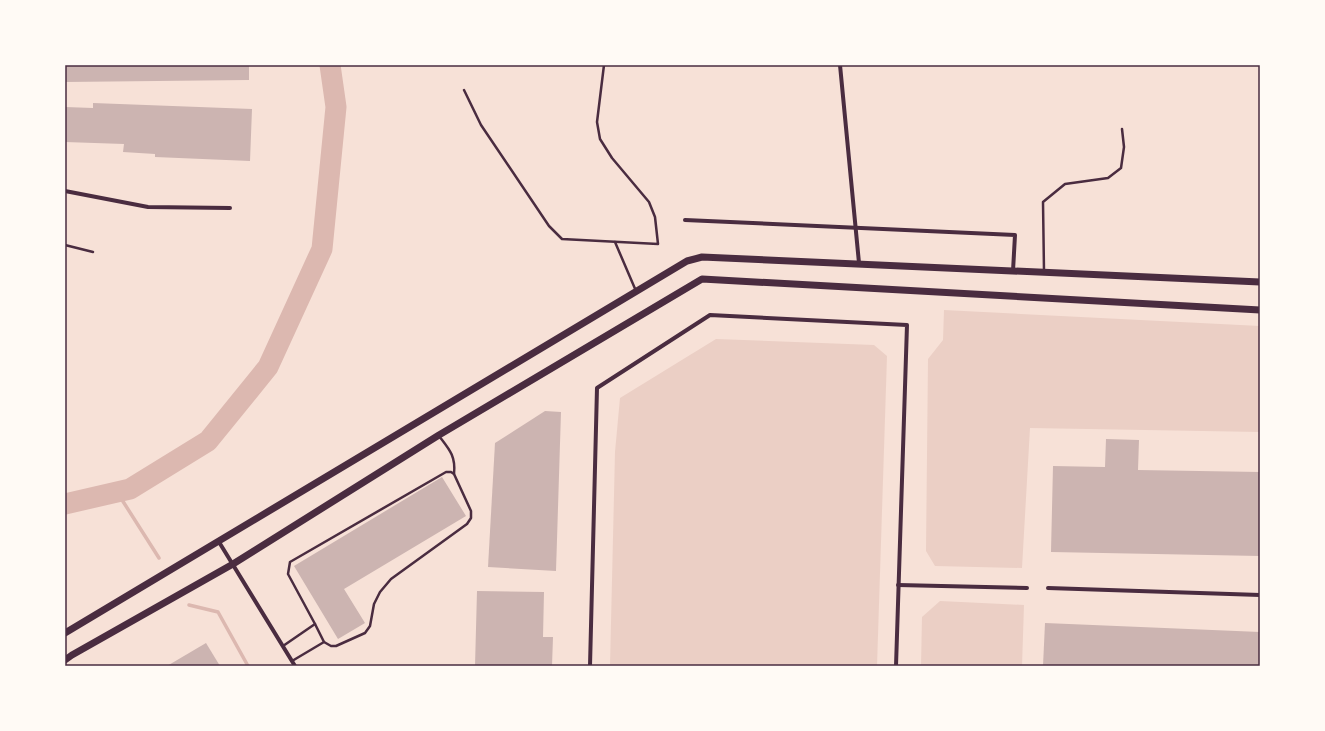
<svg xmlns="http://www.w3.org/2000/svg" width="1325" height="731" font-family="'IBM Plex Sans',sans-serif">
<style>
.green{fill:#ebcfc5}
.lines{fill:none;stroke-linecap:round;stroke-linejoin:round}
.stream{stroke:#dcb8b0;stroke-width:3.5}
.river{stroke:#dcb8b0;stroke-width:21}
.building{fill:#ccb4b1}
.service{stroke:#4a2c40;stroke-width:2.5}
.minor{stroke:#4a2c40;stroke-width:4}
.tertiary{stroke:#4a2c40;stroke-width:7}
.neatline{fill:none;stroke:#4a2c40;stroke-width:1.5}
</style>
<rect width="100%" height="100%" fill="#f7e1d7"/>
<g class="green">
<polygon points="944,310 1260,326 1260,432 1030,428 1022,568 935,566 926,551 928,359 943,340"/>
<polygon points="716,339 874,345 887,356 877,666 610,666 615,452 620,398"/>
<polygon points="940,601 1024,605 1022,666 921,666 922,617"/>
</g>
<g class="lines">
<g class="stream">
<polyline points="117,492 159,558"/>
<polyline points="189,605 218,612 248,666"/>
</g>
<polyline class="river" points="65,504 130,489 208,441 268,367 322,249 336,107 330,65"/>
</g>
<g class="building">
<polygon points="65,65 249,65 249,80 65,82"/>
<polygon points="93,103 252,109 250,161 155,157 155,154 123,152 124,144 65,142 65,107 93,108"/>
<polygon points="545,411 561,412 556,571 488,567 495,443"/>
<polygon points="1106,439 1139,440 1138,470 1260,472 1260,556 1051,552 1053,466 1105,467"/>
<polygon points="442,477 466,516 344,589 365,623 338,639 294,566"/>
<polygon points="477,591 544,592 543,637 553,637 552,666 475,666"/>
<polygon points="1045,623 1260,632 1260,666 1043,666"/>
<polygon points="206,643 220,666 167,666"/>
</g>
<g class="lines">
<g class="service">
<polyline points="464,90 481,125 549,226 562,239 658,244 655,217 649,202 612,158 600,139 597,122 604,65"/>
<polyline points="615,242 636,291"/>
<polyline points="65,245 93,252"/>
<polyline points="1044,271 1043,202 1065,184 1108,178 1121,168 1124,147 1122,129"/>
<path d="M 439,436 C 449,449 456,456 454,474"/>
<polyline points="315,624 324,642"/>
<polyline points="283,646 315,624 288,574 290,562 446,472 451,472 454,474 471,511 471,518 467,524 391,579 380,592 374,604 370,626 365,633 336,646 331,646 324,642 292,661"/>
</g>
<g class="minor">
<polyline points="840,65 859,263"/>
<polyline points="65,191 148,207 230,208"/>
<polyline points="685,220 1015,235 1013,271"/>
<polyline points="219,542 295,666"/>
<polyline points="898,585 1027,588"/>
<polyline points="1048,588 1260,595"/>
<polyline points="590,666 597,388 710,315 907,325 896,666"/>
</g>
<g class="tertiary">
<polyline points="65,633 687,261 702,257 1260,282"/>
<polyline points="65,660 72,655 233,564 439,435 702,279 1260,310"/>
</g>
</g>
<rect width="1325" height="731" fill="none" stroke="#fffaf5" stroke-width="132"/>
<rect x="66" y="66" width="1193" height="599" class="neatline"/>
</svg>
